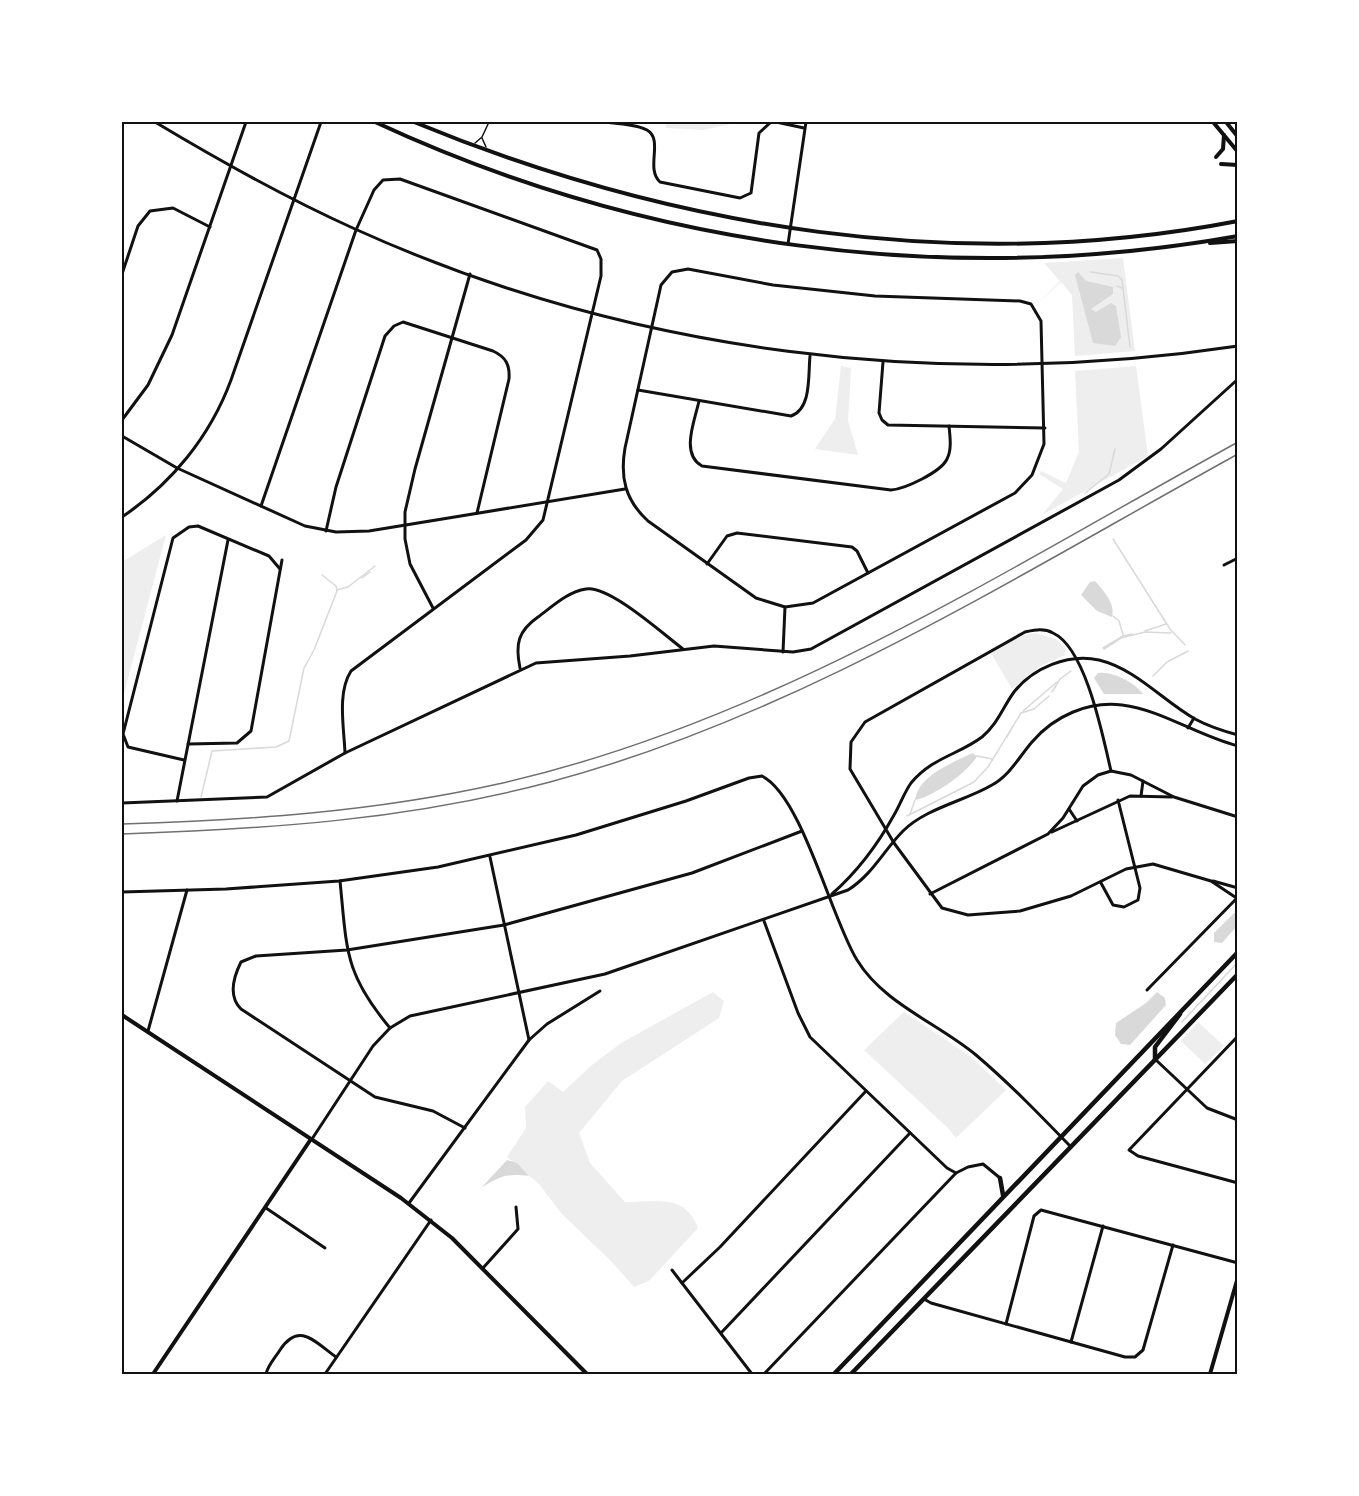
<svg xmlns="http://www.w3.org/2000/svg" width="1359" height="1496" font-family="'PT Serif',serif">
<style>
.green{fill:#eee}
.water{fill:#d9d9d9}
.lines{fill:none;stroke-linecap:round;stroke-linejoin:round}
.stream{stroke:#d9d9d9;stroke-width:1.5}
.service{stroke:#111;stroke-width:1.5}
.minor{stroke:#111;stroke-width:3}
.tertiary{stroke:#111;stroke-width:4}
.secondary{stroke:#111;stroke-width:4}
.primary{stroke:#111;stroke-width:4.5}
.rail{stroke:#707070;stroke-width:1.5}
.neatline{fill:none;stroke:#111;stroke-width:2}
</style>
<rect width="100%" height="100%" fill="#fff"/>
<g class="green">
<polygon points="665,122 739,122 704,130 666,128"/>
<polygon points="1123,258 1135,351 1075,356 1072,295 1061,282 1038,303 1060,281 1044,263"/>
<polygon points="841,366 851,368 848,421 858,455 815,449 835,419"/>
<polygon points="1136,366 1148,456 1042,515 1063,489 1039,474 1041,471 1066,483 1079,452 1075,371"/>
<polygon points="166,535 122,701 122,562"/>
<polygon points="1035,633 1056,639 1066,649 1065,655 1039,667 1012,689 991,653 1021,636"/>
<path d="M 713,992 L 724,1001 L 719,1018 L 622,1081 L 579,1133 L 590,1163 L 625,1202 C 655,1202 685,1193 698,1228 L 649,1281 L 634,1287 L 612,1262 L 562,1214 L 539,1184 L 507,1157 L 526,1128 L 525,1107 L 548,1081 L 563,1092 L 592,1065 L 621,1043 Z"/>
<polygon points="904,1012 970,1056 1006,1090 956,1138 948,1128 864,1050"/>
<polygon points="1198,1022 1224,1046 1205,1064 1181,1041"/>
</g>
<g class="water">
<polygon points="1078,272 1086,281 1113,287 1113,294 1091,309 1096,312 1111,303 1116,306 1121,337 1115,346 1093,343 1075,275"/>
<path d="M 1095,581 C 1103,590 1116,604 1112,617 L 1097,611 L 1081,595 L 1090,582 Z"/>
<path d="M 1098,673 C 1113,671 1135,683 1143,694 L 1104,694 L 1094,678 Z"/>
<path d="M 972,753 L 977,756 C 969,772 931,798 915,800 C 919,775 951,764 972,753 Z"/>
<polygon points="1234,913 1237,913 1237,926 1222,943 1214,942 1214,933"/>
<polygon points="1157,992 1165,998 1166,1005 1130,1045 1121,1044 1115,1035 1116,1023 1146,1003"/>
<path d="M 507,1160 L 517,1163 L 529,1176 C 507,1173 500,1176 481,1188 Z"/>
</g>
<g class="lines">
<g class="stream">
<polyline points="1091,272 1118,276 1122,280 1130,347"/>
<polyline points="1117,286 1122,288"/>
<polyline points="1085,493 1109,474 1115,449"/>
<polyline points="1113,539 1170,629 1185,645"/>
<polyline points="362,578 370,572"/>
<polyline points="337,590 348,587 375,566"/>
<polyline points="1113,616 1119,621 1123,635"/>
<polyline points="1145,631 1166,624"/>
<polyline points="1103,648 1123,636 1132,634"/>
<polyline points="1104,649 1121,638 1145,632 1171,633"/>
<polyline points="1153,676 1167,662 1188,651"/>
<polyline points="1052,692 1060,679 1071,671"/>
<polyline points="1023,711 1057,682"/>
<polyline points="1007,737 1013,726"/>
<polyline points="977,756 992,759"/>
<polyline points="201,797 212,751 276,747 289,741 304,668 314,650 337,591 336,586 322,575"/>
<polyline points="910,814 915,800"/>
<polyline points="907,816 974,782 988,767 1021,713 1034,709 1049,696"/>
<polyline points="1182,1022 1238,962"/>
</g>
<g class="service">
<polyline points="482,138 486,147"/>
<polyline points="475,143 482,137 489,122"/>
</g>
<g class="minor">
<path d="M 155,122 C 220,161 286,198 355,229 C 631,354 939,391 1238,346"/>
<path d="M 606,122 C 618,124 637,124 647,130 C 664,140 645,168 660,182 L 740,198 L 751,193 L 759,133 L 771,122"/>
<polyline points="776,122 804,128"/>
<polyline points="788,244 806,122"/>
<path d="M 688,269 L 773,285 L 875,296 L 1020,301 L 1031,304 L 1041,321 L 1044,444 L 1032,475 L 1015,493 L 813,603 L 785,607 L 756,598 L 648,521 C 625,500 620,477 625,448 L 661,285 L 672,272 Z"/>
<polyline points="122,274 138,226 150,211 173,208 210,227"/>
<polyline points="883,362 879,413 882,420 888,425 1045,428"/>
<path d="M 638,390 L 791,416 C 812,409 808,374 810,356"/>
<path d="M 699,401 C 695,420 680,454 702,466 L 891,490 C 905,489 941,472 947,459 C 952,450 950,436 949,426"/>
<polyline points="122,420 148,385 172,335 246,122"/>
<polyline points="122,436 177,468 305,526 336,532 369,531 625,489"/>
<path d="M 261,506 L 356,230 L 374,190 L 383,180 L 400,179 L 597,250 L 601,259 L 601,276 L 543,520 L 526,540 L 351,671 C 337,693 344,727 345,753"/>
<path d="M 122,517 C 171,484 210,437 231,380 L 321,122"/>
<path d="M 326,531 L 336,487 L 385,336 L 394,326 L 403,322 L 493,351 C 506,357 510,365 509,379 L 477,513"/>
<polyline points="707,564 727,536 737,533 852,547 857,551 868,573"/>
<polyline points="1224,565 1238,558"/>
<polyline points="433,608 410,564 405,539 405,512 415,469 470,274"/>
<polyline points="783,652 785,607"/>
<path d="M 520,668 C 515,644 518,631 538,617 C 553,606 567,592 586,589 C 609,585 663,634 683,649"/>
<polyline points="1188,728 1194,718"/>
<polyline points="188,744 237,743 251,731 282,560"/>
<polyline points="184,760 128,747 123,734 173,538 189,527 198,526 269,556 280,569"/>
<path d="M 1111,771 C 1103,737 1086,648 1053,633 C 1044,628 1035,630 1025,632 L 865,722 L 851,742 L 850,769 L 894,843 L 942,908 L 968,915 L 1020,911 L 1071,896 L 1126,869 L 1153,864 L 1211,881 L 1238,899"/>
<polyline points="1141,796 1143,781"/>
<polyline points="177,801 228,540"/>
<polyline points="122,803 267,797 345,753 536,663 630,656 714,646 793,652 811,649 1119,480 1161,449 1238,379"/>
<polyline points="1069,809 1077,821"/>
<polyline points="1052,832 1130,796 1172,797"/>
<polyline points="490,857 529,1040"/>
<path d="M 340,881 C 347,950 344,973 390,1028"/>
<polyline points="1213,881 1238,888"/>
<polyline points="1101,883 1113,905 1124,907 1138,900 1140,888 1118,800"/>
<path d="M 122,892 L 226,889 L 339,881 L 438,867 L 576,835 L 686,801 L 749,778 L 762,776 C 802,796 831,918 857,960 C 884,1004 936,1022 976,1055 C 1009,1083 1040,1115 1071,1147"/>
<path d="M 832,894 C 857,872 878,844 894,815 C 900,805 904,793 911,783 C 933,757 958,755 982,737 C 997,725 1003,707 1014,692 C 1033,668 1068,653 1099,660 C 1136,669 1163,701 1195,719 C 1208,726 1223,731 1238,735"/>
<polyline points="930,894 1048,834 1063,818 1083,786 1098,775 1111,771 1131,775 1174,797 1238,817"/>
<polyline points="764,921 798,1013 810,1037 947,1168 956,1173 968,1167 983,1164 1000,1178"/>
<polyline points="1147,990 1238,897"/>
<polyline points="148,1031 187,890"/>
<polyline points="1238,1036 1129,1150 1138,1156 1238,1183"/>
<polyline points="1156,1060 1207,1108 1238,1120"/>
<path d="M 465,1128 L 433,1111 L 375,1097 L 241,1009 C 228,996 233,978 241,962 L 256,956 L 347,950 L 504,925 L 692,873 L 802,831"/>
<path d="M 312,1139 L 373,1046 L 390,1028 L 410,1016 L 605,974 L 848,890 C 872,875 884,850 903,831 C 926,808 965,801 992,785 C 1010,775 1019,757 1032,742 C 1054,716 1088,701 1122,705 C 1162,710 1198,736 1238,746"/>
<polyline points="409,1203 529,1040 547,1024 600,991"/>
<polyline points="266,1208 325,1248"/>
<polyline points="483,1268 518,1229 516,1207"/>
<polyline points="672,1270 752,1374"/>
<polyline points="682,1283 720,1247 866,1091"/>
<polyline points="924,1299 931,1303 1125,1357 1135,1357 1143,1350 1173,1245"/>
<polyline points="1006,1324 1034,1216 1041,1210 1238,1263"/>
<polyline points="721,1333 910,1133"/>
<polyline points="1071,1342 1103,1226"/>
<path d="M 266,1374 C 268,1365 275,1358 280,1350 C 299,1321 315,1342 336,1357"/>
<polyline points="325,1374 431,1220"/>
<polyline points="764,1374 956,1173"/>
</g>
<g class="tertiary">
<polyline points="1213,122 1238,152"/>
<polyline points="1226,122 1238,137"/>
<polyline points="1216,157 1223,149 1224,135"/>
<polyline points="1221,164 1238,165"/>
<polyline points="153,1374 311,1139"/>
<polyline points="1210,1374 1238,1277"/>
</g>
<g class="secondary">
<path d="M 375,122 C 644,247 946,288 1238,236"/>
<path d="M 414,122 C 673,229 960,275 1238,221"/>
<polyline points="1210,243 1238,241"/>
<polyline points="122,1015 401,1198 452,1238 587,1374"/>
</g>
<g class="primary">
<polyline points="1155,1060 1155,1047 1180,1014"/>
<polyline points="1000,1178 1003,1195"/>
<polyline points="834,1374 1238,952"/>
<polyline points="851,1374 1238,974"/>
</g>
<g class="rail">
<path d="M 122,824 C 249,820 373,812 498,784 C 766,724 1000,573 1238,442"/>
<path d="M 122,834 C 268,829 407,820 550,782 C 797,716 1016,576 1238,454"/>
</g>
</g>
<rect width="1359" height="1496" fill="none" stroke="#ffffff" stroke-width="246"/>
<rect x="123" y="123" width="1113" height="1250" class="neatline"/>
</svg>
